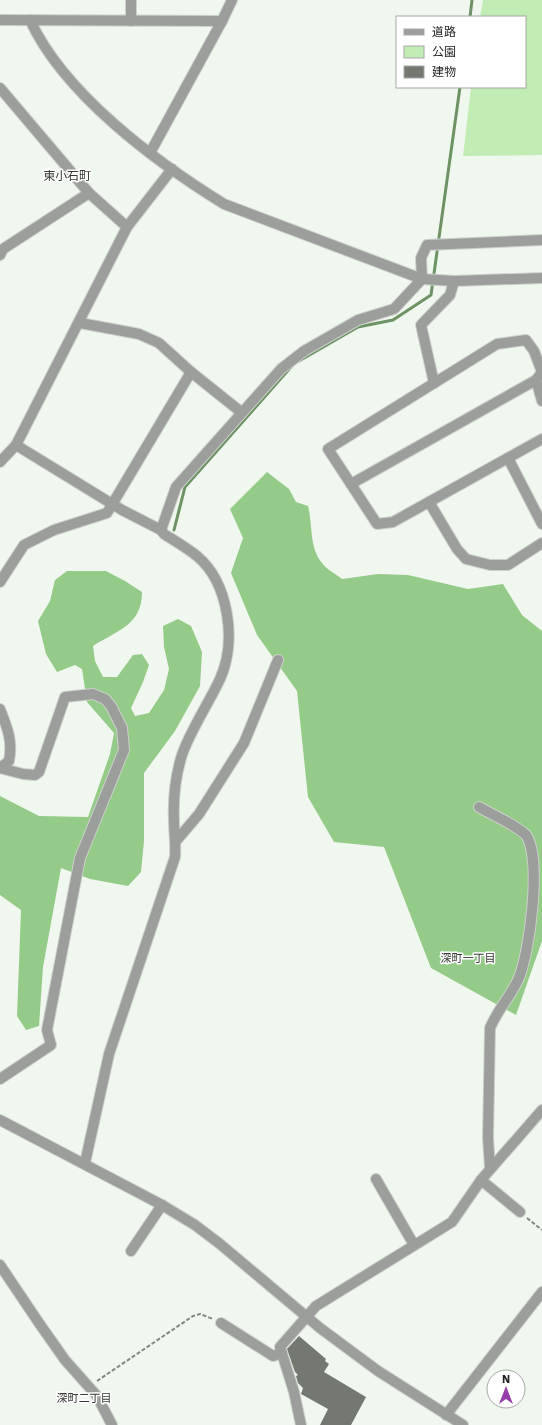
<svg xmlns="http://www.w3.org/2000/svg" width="542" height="1425" font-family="'Work Sans','Noto Sans JP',sans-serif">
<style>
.green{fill:#c1edb5}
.forest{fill:#95cb88}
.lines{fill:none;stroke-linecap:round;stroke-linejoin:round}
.stream{stroke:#6d9364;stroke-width:3}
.building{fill:#737871}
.minor-casing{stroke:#cbd1ca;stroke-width:12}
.path{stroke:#818681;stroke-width:2;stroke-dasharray:4 2;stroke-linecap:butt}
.minor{stroke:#9b9e9b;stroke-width:10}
.labels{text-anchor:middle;stroke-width:3;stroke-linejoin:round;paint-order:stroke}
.neighbourhood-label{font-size:11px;fill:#343932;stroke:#fff}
.quarter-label{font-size:12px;fill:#343932;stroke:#fff}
</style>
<rect width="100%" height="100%" fill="#f0f7ef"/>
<polygon class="green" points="483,0 542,0 542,155 463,156 471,87 525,87 525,17 480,17"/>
<g class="forest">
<path d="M 267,472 L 289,489 L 296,502 L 308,506 C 313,525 309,547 322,563 C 326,569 336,574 342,579 L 378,574 L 408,575 L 468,589 L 503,584 L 522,615 L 542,631 L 542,941 L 516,1015 L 431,968 L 384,847 L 334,842 L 308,797 L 297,691 L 257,635 L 231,573 L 243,538 L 230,509 Z"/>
<path d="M 67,571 L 106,571 L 125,581 L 142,592 C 142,625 118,630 93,646 L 95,661 L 103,677 L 117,677 L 133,655 L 142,654 L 149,665 L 143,682 L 131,708 L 135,716 L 149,713 L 164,690 L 169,669 L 164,647 L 163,626 L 178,619 L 191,626 L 202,652 L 200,686 L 175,731 L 144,773 L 144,841 L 141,872 L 128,886 L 90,879 L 61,868 L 43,967 L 39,1026 L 26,1030 L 17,1016 L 21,910 L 0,895 L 0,796 L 39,816 L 88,817 L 110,754 L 114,733 L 87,702 L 82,669 L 75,665 L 57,672 L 46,654 L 38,621 L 50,601 L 55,580 Z"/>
</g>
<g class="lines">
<g class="stream">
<polyline points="470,17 472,0"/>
<polyline points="299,361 358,327 393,320 431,295 460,87"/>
<polyline points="174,530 185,487 291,367"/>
</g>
</g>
<polygon class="building" points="299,1336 326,1359 325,1361 329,1364 324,1372 366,1397 351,1425 320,1425 328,1409 301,1394 303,1388 298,1383 296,1376 298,1375 295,1372 287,1349"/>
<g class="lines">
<g class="minor-casing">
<g id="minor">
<polyline points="131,0 131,21"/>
<polyline points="0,20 222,21"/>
<path d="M 30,20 C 64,94 156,162 224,204 L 422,279 L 454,281 L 542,278"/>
<polyline points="0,88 89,193 127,227"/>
<polyline points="150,153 222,21 232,0"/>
<polyline points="0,255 3,249 89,193"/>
<polyline points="422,279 421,258 427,245 542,240"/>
<polyline points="80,323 139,334 159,343 191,372 241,412"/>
<polyline points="542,372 534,351 526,340 497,344 328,449 377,524 393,522 542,439"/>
<polyline points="536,380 542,401"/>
<polyline points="434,383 421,325 450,295 454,281"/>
<path d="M 16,445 L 122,510 L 161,530 L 164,534 C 175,541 187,548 197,556 C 229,583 237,642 220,679 C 209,703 188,734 181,758 C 175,779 173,800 174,821 C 174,834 176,845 175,857 L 109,1054 L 85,1163"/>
<polyline points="508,458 542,524"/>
<polyline points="0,462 16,445 127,227 172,169"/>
<polyline points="351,484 536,380 542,372"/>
<polyline points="429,502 457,549 466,559 490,565 508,565 542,543"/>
<polyline points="161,530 176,487 281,369 304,351 358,320 394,309 422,279"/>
<polyline points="0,582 24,545 54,530 107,513 191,372"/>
<path d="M 0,709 C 7,727 13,741 9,761 L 0,768"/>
<polyline points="0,768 23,774 35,775 39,772 65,697 93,694 105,699 111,706 122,728 124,750 80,858 47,1030 51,1045 0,1079"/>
<path d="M 479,807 C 494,816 513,823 526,835 C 542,858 530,953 518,980 C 510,997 498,1009 490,1028 L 488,1138 L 490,1168"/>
<polyline points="176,841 199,814 244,743 278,660"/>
<polyline points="0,1120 162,1205 195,1225 220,1244 320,1328 378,1371 463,1425"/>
<polyline points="376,1179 414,1245"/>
<polyline points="481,1180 520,1212"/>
<polyline points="131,1251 162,1205"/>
<polyline points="0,1265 39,1323 65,1360 97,1396 112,1425"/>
<polyline points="221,1323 273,1356 282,1353"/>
<polyline points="446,1415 542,1292"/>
<polyline points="301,1425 294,1392 280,1347 316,1306 452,1222 481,1180 542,1110"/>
</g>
</g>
<g class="path">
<polyline points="527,1218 542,1230"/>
<polyline points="97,1381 193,1316 200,1314 213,1319"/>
</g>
<use href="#minor" class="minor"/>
</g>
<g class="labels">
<g class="neighbourhood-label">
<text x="468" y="962">深町一丁目</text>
<text x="84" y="1402">深町二丁目</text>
</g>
<g class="quarter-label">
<text x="67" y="180">東小石町</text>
</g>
</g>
<rect x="396" y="16" width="130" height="72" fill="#ffffff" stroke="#a6a7a6"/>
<rect x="404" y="29" width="20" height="6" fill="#9b9e9b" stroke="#a6a7a6"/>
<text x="432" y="36" font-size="12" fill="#212421">道路</text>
<rect x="404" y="46" width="20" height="12" fill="#c1edb5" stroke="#a6a7a6"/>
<text x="432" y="56" font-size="12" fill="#212421">公園</text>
<rect x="404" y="66" width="20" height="12" fill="#737871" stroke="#a6a7a6"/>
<text x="432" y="76" font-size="12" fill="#212421">建物</text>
<g transform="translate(506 1389)"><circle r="19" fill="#ffffff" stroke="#a6a7a6"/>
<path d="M0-3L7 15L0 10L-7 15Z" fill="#953eaa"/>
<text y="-6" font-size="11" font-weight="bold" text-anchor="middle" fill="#212421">N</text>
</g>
</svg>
